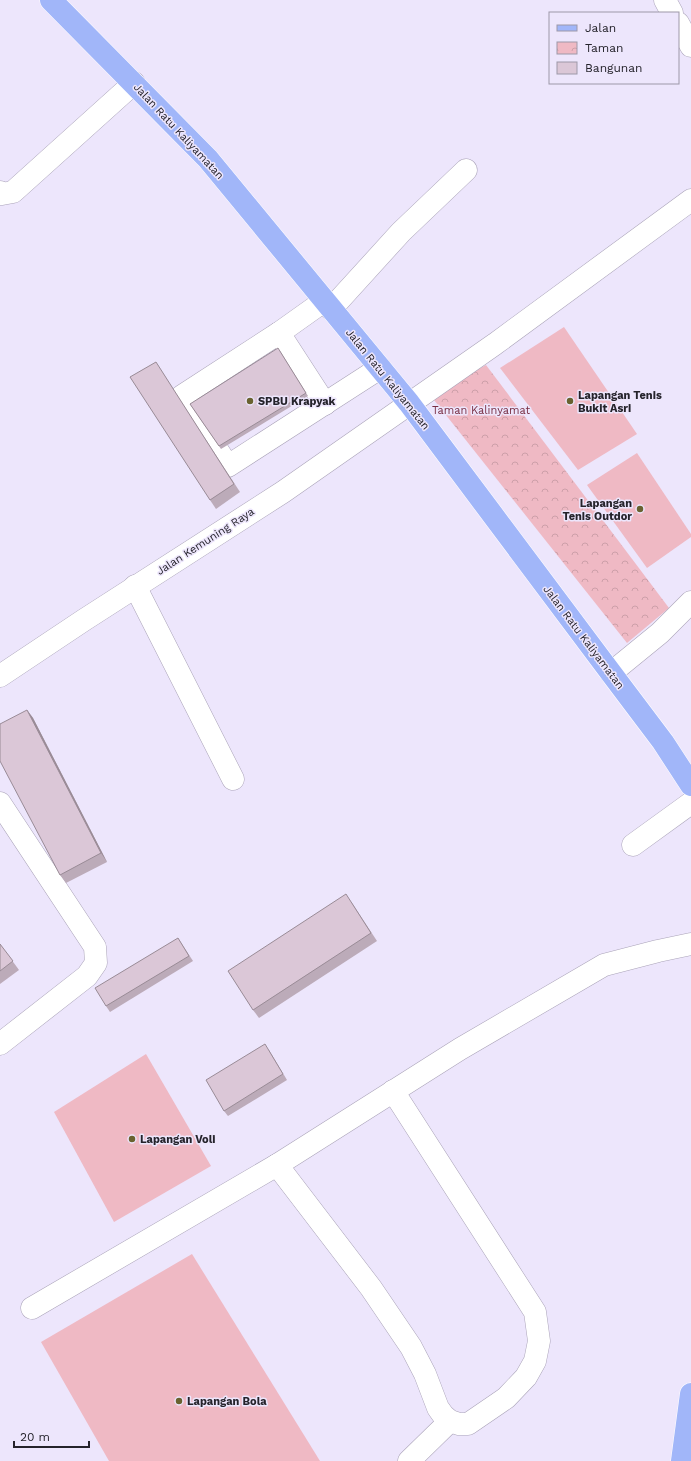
<svg xmlns="http://www.w3.org/2000/svg" width="691" height="1461" font-family="'Work Sans',sans-serif">
<style>
.park{fill:url(#park-crowns)}
.pitch{fill:#efb9c4}
.lines{fill:none;stroke-linecap:round;stroke-linejoin:round}
.minor-casing{stroke:#aaa3b8;stroke-width:23}
.major-casing{stroke:#fff;stroke-width:23}
.minor{stroke:#fff;stroke-width:22}
.major{stroke:#a1b6f9;stroke-width:22}
.wall{fill:#bcabb9}
.shaded-wall{fill:#998b96}
.building{fill:#dbc7d7;stroke:#998b96}
.poi-dot{fill:#69622f;stroke:#ede6fc;stroke-width:1.5}
.labels{text-anchor:middle;stroke-width:3;stroke-linejoin:round;paint-order:stroke}
.street-label{font-size:11px;fill:#25232b;stroke:#ede6fc}
.poi-label{font-size:11px;font-weight:bold;fill:#25232b;stroke:#ede6fc;text-anchor:start}
.park-label{font-size:11px;fill:#782e43;stroke:#ede6fc}
</style>
<defs>
<pattern id="park-crowns" width="20" height="18" patternUnits="userSpaceOnUse"><rect width="20" height="18" fill="#efb9c4"/><path d="M2 6a3 3 0 1 1 6 0M12 15a3 3 0 1 1 6 0" fill="none" stroke="#cd9fa9"/></pattern>
</defs>
<rect width="100%" height="100%" fill="#ede6fc"/>
<polygon class="park" points="486,365 669,608 627,643 434,400 434,393"/>
<g class="pitch">
<polygon points="564,327 637,434 578,470 500,368"/>
<polygon points="637,453 691,534 691,537 647,568 587,485"/>
<polygon points="146,1054 211,1166 114,1222 54,1112"/>
<polygon points="192,1254 320,1461 109,1461 41,1342"/>
</g>
<g class="lines">
<g class="minor-casing">
<g id="minor">
<polyline points="665,0 672,13"/>
<polyline points="678,23 691,46"/>
<polyline points="0,192 2,194 13,192 134,83"/>
<polyline points="324,301 279,333 182,396 228,466 380,368"/>
<polyline points="331,309 401,232 466,170"/>
<polyline points="279,333 325,404"/>
<polyline points="135,586 233,779"/>
<polyline points="611,673 660,633 691,602"/>
<polyline points="0,676 84,620 283,492 495,344 691,200"/>
<polyline points="0,803 95,947 96,963 87,976 0,1044"/>
<polyline points="633,845 691,803"/>
<polyline points="277,1165 371,1288 411,1347 425,1374 438,1408 443,1415 450,1421 459,1424 468,1424 506,1398 526,1377 535,1361 539,1341 535,1312 393,1091"/>
<polyline points="32,1308 277,1165 460,1049 604,965 658,951 691,944"/>
<polyline points="409,1461 450,1421"/>
</g>
</g>
<g class="major-casing">
<g id="major">
<polyline points="51,0 208,159 409,403 611,673 663,742 691,785"/>
<polyline points="682,1461 691,1394"/>
</g>
</g>
<use href="#minor" class="minor"/>
<use href="#major" class="major"/>
</g>
<g class="wall">
<polygon points="280,351 308,396 221,449 190,404"/>
<polygon points="161,371 240,492 216,509 210,500"/>
<polygon points="27,710 33,718 107,862 66,883 60,875"/>
<polygon points="352,903 377,941 259,1018 253,1010"/>
<polygon points="178,938 193,961 110,1012 106,1006"/>
<polygon points="0,944 19,970 0,984"/>
<polygon points="269,1050 287,1080 228,1116 224,1111"/>
</g>
<polygon class="shaded-wall" points="27,710 33,718 107,862 101,853"/>
<g class="building">
<polygon points="278,348 306,393 219,446 190,404"/>
<polygon points="156,362 234,484 210,500 130,377"/>
<polygon points="27,710 101,853 60,875 0,761 0,724"/>
<polygon points="346,894 371,933 253,1010 228,971"/>
<polygon points="178,938 189,956 106,1006 95,988"/>
<polygon points="0,944 13,961 0,971"/>
<polygon points="265,1044 283,1074 224,1111 206,1080"/>
</g>
<g class="poi-dot">
<circle cx="250" cy="401" r="4"/>
<circle cx="570" cy="401" r="4"/>
<circle cx="640" cy="509" r="4"/>
<circle cx="132" cy="1139" r="4"/>
<circle cx="179" cy="1401" r="4"/>
</g>
<g class="labels">
<g class="street-label">
<text transform="translate(179 131) rotate(47)" y="4">Jalan Ratu Kaliyamatan</text>
<text transform="translate(388 379) rotate(51)" y="4">Jalan Ratu Kaliyamatan</text>
<text transform="translate(205 541) rotate(-33)" y="4">Jalan Kemuning Raya</text>
<text transform="translate(584 637) rotate(53)" y="4">Jalan Ratu Kaliyamatan</text>
</g>
<g class="poi-label">
<text x="578" y="399">Lapangan Tenis<tspan x="578" dy="13">Bukit Asri</tspan></text>
<text x="258" y="405">SPBU Krapyak</text>
<text x="632" y="507" text-anchor="end">Lapangan<tspan x="632" dy="13">Tenis Outdor</tspan></text>
<text x="140" y="1143">Lapangan Voli</text>
<text x="187" y="1405">Lapangan Bola</text>
</g>
<g class="park-label">
<text x="481" y="414">Taman Kalinyamat</text>
</g>
</g>
<rect x="549" y="12" width="130" height="72" fill="#ede6fc" stroke="#9d98a8"/>
<rect x="557" y="25" width="20" height="6" fill="#a1b6f9" stroke="#9d98a8"/>
<text x="585" y="32" font-size="12" fill="#25232b">Jalan</text>
<rect x="557" y="42" width="20" height="12" fill="url(#park-crowns)" stroke="#9d98a8"/>
<text x="585" y="52" font-size="12" fill="#25232b">Taman</text>
<rect x="557" y="62" width="20" height="12" fill="#dbc7d7" stroke="#9d98a8"/>
<text x="585" y="72" font-size="12" fill="#25232b">Bangunan</text>
<path d="M14 1441v6h75v-6" fill="none" stroke="#25232b" stroke-width="2"/>
<text x="20" y="1441" font-size="12" fill="#25232b" stroke="#ede6fc" stroke-width="3" paint-order="stroke">20 m</text>
</svg>
